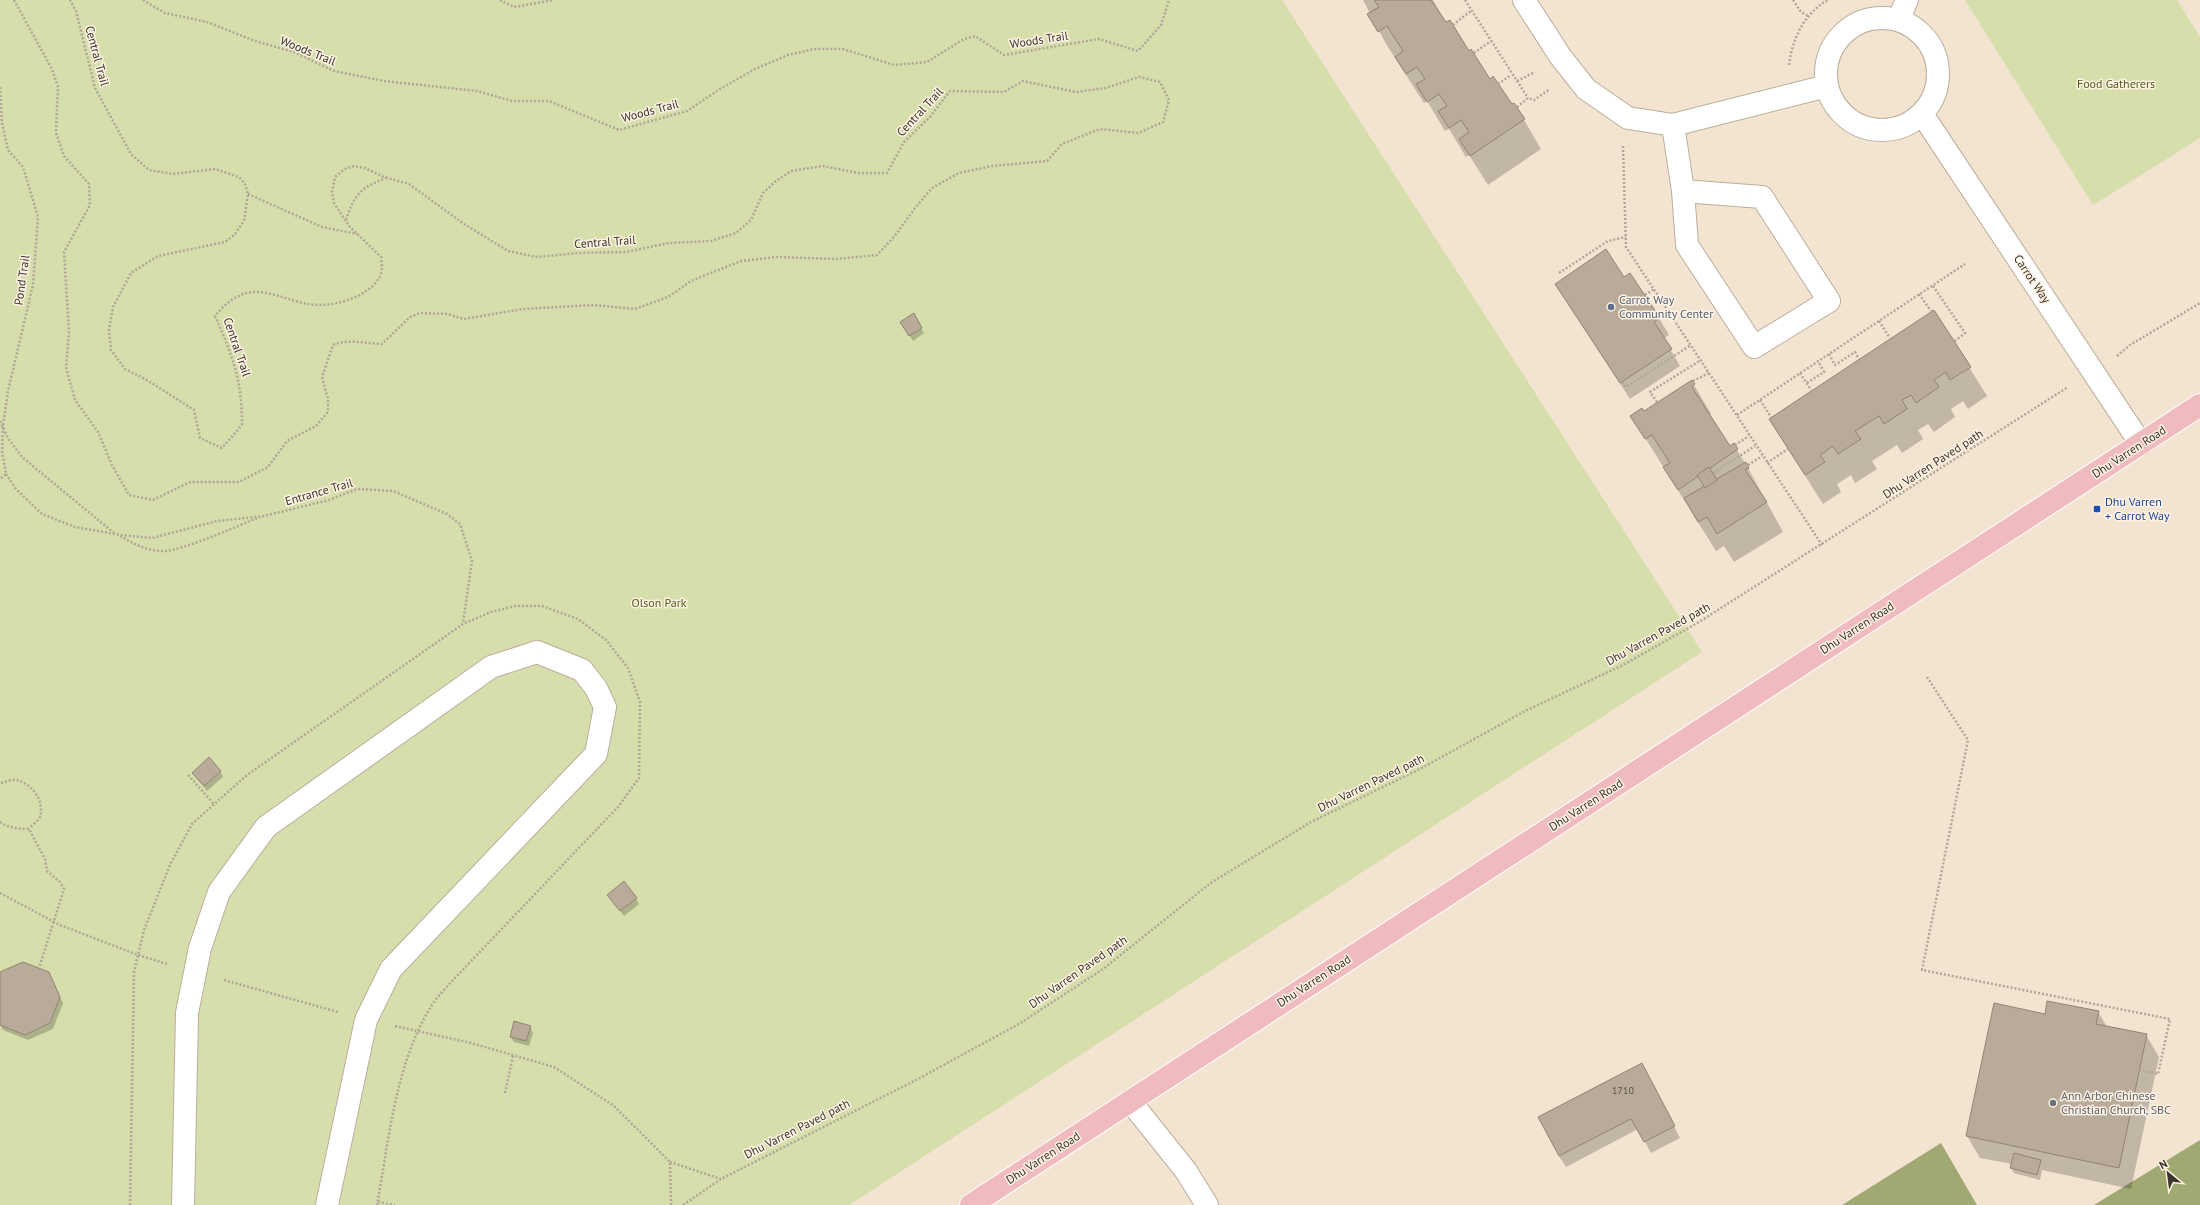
<svg xmlns="http://www.w3.org/2000/svg" width="2200" height="1205" font-family="'PT Sans',sans-serif">
<style>
.green{fill:#d6deab}
.forest{fill:#a1a972}
.shadow{fill:#0003}
.building{fill:#b9ab99;stroke:#928473}
.lines{fill:none;stroke-linecap:round;stroke-linejoin:round}
.minor-casing{stroke:#bcae9c;stroke-width:24}
.major-casing{stroke:#fff;stroke-width:24}
.path{stroke:#b1a697;stroke-width:2.5;stroke-dasharray:2 2;stroke-linecap:butt}
.minor{stroke:#fff;stroke-width:22}
.major{stroke:#efbbbf;stroke-width:22}
.service-dot{fill:#5c6f8a;stroke:#fef2e3;stroke-width:1.5}
.transit-dot{fill:#1a4fb4;stroke:#fef2e3;stroke-width:1.5}
.worship-dot{fill:#6b7280;stroke:#fef2e3;stroke-width:1.5}
.labels{text-anchor:middle;stroke-width:3;stroke-linejoin:round;paint-order:stroke}
.number-label{font-size:10px;fill:#5a5248}
.street-label{font-size:12px;fill:#3a342d;stroke:#fef2e3}
.park-label{font-size:12px;fill:#565c1f;stroke:#fef2e3}
.service-label{font-size:12px;fill:#4e5e75;stroke:#fef2e3;text-anchor:start}
.transit-label{font-size:12px;fill:#164399;stroke:#fef2e3;text-anchor:start}
.worship-label{font-size:12px;fill:#5b616d;stroke:#fef2e3;text-anchor:start}
</style>
<rect width="100%" height="100%" fill="#f3e4d1"/>
<g class="green">
<polygon points="0,0 1282,0 1702,652 849,1205 0,1205"/>
<polygon points="1965,0 2177,0 2200,37 2200,138 2093,205"/>
</g>
<g class="forest">
<polygon points="2200,1140 2200,1205 2094,1205"/>
<polygon points="1941,1143 1977,1205 1842,1205"/>
</g>
<g class="shadow">
<polygon points="1363,0 1433,0 1446,23 1449,22 1490,80 1524,120 1541,149 1488,185 1469,155 1466,157 1449,129 1445,131 1427,101 1424,103 1386,44"/>
<polygon points="1624,278 1659,318 1669,335 1664,338 1680,366 1630,399 1556,284"/>
<polygon points="1934,311 1987,396 1968,409 1963,401 1951,409 1955,417 1934,432 1928,424 1918,430 1923,439 1902,453 1897,445 1872,461 1877,469 1855,483 1851,475 1837,484 1841,492 1823,504 1770,420"/>
<polygon points="913,314 924,333 913,341 901,322"/>
<polygon points="1694,385 1711,414 1709,416 1729,447 1737,450 1748,468 1783,532 1734,562 1724,546 1716,551 1632,417"/>
<polygon points="220,771 223,777 207,791 193,773"/>
<polygon points="608,895 636,899 639,904 624,916"/>
<polygon points="0,973 51,978 63,1003 53,1029 28,1040 3,1030 0,1025"/>
<polygon points="2098,1012 2107,1027 2146,1035 2159,1057 2131,1189 2042,1170 2040,1180 2014,1173 2011,1168 2012,1164 1980,1158 1967,1136 2045,1015"/>
<polygon points="530,1027 533,1033 529,1046 514,1042 511,1037"/>
<polygon points="1648,1075 1680,1138 1651,1153 1638,1129 1566,1167 1559,1156"/>
</g>
<g class="building">
<polygon points="1374,0 1431,0 1446,22 1450,20 1469,51 1471,49 1490,79 1493,76 1512,104 1514,103 1525,119 1470,156 1459,139 1469,132 1461,120 1449,128 1438,111 1447,106 1439,94 1427,102 1416,84 1425,79 1417,67 1406,74 1395,57 1403,51 1387,26 1378,32 1367,14 1379,7"/>
<polygon points="1606,249 1624,277 1630,273 1660,318 1654,322 1672,349 1620,383 1555,284"/>
<polygon points="1934,310 1971,367 1950,380 1946,372 1934,380 1939,387 1916,403 1911,395 1902,400 1907,409 1884,424 1879,416 1855,431 1861,439 1838,454 1833,446 1820,455 1825,462 1805,475 1769,419"/>
<polygon points="914,313 922,328 909,336 900,322"/>
<polygon points="1692,380 1695,384 1692,387 1730,446 1734,443 1738,449 1678,490 1663,467 1670,463 1652,435 1645,439 1630,416 1642,408 1644,411"/>
<polygon points="1746,462 1749,468 1745,470 1767,502 1717,534 1707,517 1698,522 1684,498"/>
<polygon points="1709,467 1717,480 1705,488 1697,475"/>
<polygon points="209,757 221,771 204,786 192,773"/>
<polygon points="624,881 637,898 620,911 607,895"/>
<polygon points="23,962 49,972 60,997 50,1023 25,1035 0,1025 0,972"/>
<polygon points="2047,1001 2099,1011 2096,1024 2147,1034 2119,1168 1966,1136 1994,1003 2045,1014"/>
<polygon points="514,1021 531,1026 526,1041 510,1037"/>
<polygon points="1642,1063 1675,1126 1644,1142 1631,1119 1559,1156 1538,1117"/>
<polygon points="2014,1153 2041,1160 2037,1175 2010,1168"/>
</g>
<g class="lines">
<g class="minor-casing">
<g id="minor">
<polyline points="1524,0 1560,56 1586,89 1628,118 1673,125 1827,86"/>
<circle cx="1882" cy="74" r="56"/>
<polyline points="1898,20 1907,0"/>
<polyline points="1922,114 2141,444"/>
<polyline points="1673,125 1683,191 1687,245 1754,347 1829,301 1762,197 1683,191"/>
<polyline points="1130,1101 1186,1171 1207,1205"/>
<polyline points="183,1205 187,1013 200,948 219,892 266,827 491,667 537,652 582,670 596,688 605,707 596,754 391,969 366,1020 327,1205"/>
</g>
</g>
<g class="major-casing">
<polyline id="major" points="971,1205 2200,405"/>
</g>
<g class="path">
<path d="M 14,0 L 52,69 L 58,87 L 56,133 L 64,156 L 89,184 L 90,205 L 64,252 L 69,332 L 66,367 L 75,400 L 98,432 L 112,465 L 129,495 L 153,500 L 190,482 L 239,482 L 268,467 L 287,441 L 316,426 L 328,412 L 328,399 L 322,377 L 333,345 C 347,339 365,343 382,344 L 410,317 L 420,313 L 447,314 L 464,319 L 523,309 L 594,305 L 635,309 L 668,297 L 691,281 L 741,261 L 777,257 L 837,259 L 877,255 L 894,237 L 915,208 L 932,188 L 959,173 L 992,166 L 1047,161 L 1062,144 L 1100,129 L 1138,133 L 1163,122 L 1169,100 L 1160,82 L 1139,77 L 1106,88 L 1076,92 L 1023,81 L 1004,92 L 950,91 L 930,117 L 904,142 L 887,173 L 858,173 L 823,166 L 791,171 L 776,181 L 763,193 L 751,220 L 736,233 L 711,241 L 669,243 L 626,252 L 578,253 L 537,257 L 508,251 L 464,224 L 409,184 L 384,177 L 365,168 L 354,166 L 345,169 L 335,177 L 332,192 L 334,203 L 349,226 L 381,257 C 382,264 383,272 379,278 C 366,299 330,308 307,304 C 291,301 263,288 247,293 C 234,296 223,306 215,316 C 233,357 242,380 242,425 L 222,448 L 200,438 L 194,410 L 147,380 L 125,369 L 111,350 L 109,330 L 113,307 L 131,273 L 158,256 L 225,242 L 235,234 L 244,221 L 248,194 L 245,184 L 239,177 L 215,169 L 173,174 L 149,170 L 131,154 L 95,88 L 76,11 L 70,0"/>
<polyline points="143,0 165,13 207,22 255,41 294,52 334,71 384,81 477,91 512,101 549,101 619,130 687,111 720,89 755,69 788,55 814,49 843,49 894,65 927,62 964,39 975,36 1004,55 1099,39 1138,51 1161,25 1169,0"/>
<polyline points="500,0 514,7 554,0"/>
<polyline points="1465,0 1528,98"/>
<polyline points="1793,0 1801,12 1808,16"/>
<polyline points="1453,25 1472,10"/>
<polyline points="1474,53 1491,41"/>
<path d="M 1789,65 C 1792,40 1804,13 1828,0"/>
<polyline points="1517,81 1535,72"/>
<polyline points="1498,84 1511,75"/>
<polyline points="0,87 2,123 8,150 23,167 38,217 33,285 8,391 3,426 2,451 6,474 0,479"/>
<polyline points="1517,107 1528,98 1534,100 1550,89"/>
<polyline points="1623,146 1626,247 1822,545"/>
<polyline points="248,194 322,227 357,234"/>
<path d="M 346,220 C 354,195 361,187 386,178"/>
<polyline points="1559,273 1608,241 1626,237"/>
<polyline points="1933,286 1965,333 1955,341"/>
<polyline points="1919,294 1931,311"/>
<polyline points="1645,295 1654,289"/>
<polyline points="1879,321 1890,338"/>
<polyline points="1829,354 1835,365 1855,352 1859,359"/>
<polyline points="2117,356 2130,345 2200,303"/>
<polyline points="1800,373 1811,390"/>
<polyline points="1693,381 1709,373"/>
<polyline points="1622,382 1626,387 1691,345"/>
<polyline points="1807,383 1824,372 1818,361"/>
<polyline points="1760,400 1771,417"/>
<polyline points="1657,402 1650,392 1701,360"/>
<polyline points="1737,415 1965,264"/>
<polyline points="0,421 8,438 22,457 114,533"/>
<polyline points="1735,445 1749,436"/>
<polyline points="1767,463 1788,449"/>
<polyline points="1748,465 1762,456"/>
<polyline points="1703,472 1711,484"/>
<polyline points="6,474 16,489 42,514 75,527 121,535 152,538 217,521 264,516 329,500 357,489 393,491 447,514 460,524 472,561 463,623"/>
<polyline points="1707,477 1755,446"/>
<path d="M 120,536 C 134,544 147,551 163,551 C 183,551 239,525 260,517"/>
<polyline points="1927,677 1968,740 1922,970 2170,1019 2158,1074 2139,1070"/>
<polyline points="188,775 214,804"/>
<path d="M 1,783 C 6,782 12,779 17,780 C 32,784 45,801 40,817 C 38,821 32,825 29,829"/>
<path d="M 0,822 C 8,828 19,829 29,829 L 45,859 L 47,871 L 60,882 L 64,889 L 39,968"/>
<polyline points="0,893 60,925 138,955 167,964"/>
<polyline points="224,980 338,1012"/>
<polyline points="395,1026 471,1043 554,1067 614,1106 670,1162 671,1205"/>
<polyline points="505,1093 513,1056"/>
<polyline points="670,1162 721,1179"/>
<polyline points="378,1202 395,1205"/>
<path d="M 130,1205 L 134,972 L 144,930 L 170,865 L 192,824 L 247,775 L 463,624 L 491,612 L 515,606 L 542,606 L 578,619 L 606,640 L 628,668 L 640,702 L 639,778 L 618,807 L 453,980 C 445,989 436,998 430,1008 C 395,1066 389,1140 377,1205"/>
<polyline points="683,1205 721,1179 916,1080 1019,1024 1103,969 1212,882 1311,822 1420,769 1525,711 1623,665 1699,622 2068,387"/>
</g>
<use href="#minor" class="minor"/>
<use href="#major" class="major"/>
</g>
<circle class="service-dot" cx="1611" cy="307" r="4"/>
<rect class="transit-dot" x="2093" y="505" width="8" height="8" rx="2"/>
<circle class="worship-dot" cx="2053" cy="1103" r="4"/>
<g class="labels">
<g class="number-label">
<text x="1623" y="1094">1710</text>
</g>
<g class="street-label">
<text transform="translate(1039 40) rotate(-9)" y="4">Woods Trail</text>
<text transform="translate(308 51) rotate(22)" y="4">Woods Trail</text>
<text transform="translate(97 56) rotate(75)" y="4">Central Trail</text>
<text transform="translate(650 111) rotate(-15)" y="4">Woods Trail</text>
<text transform="translate(920 112) rotate(-47)" y="4">Central Trail</text>
<text transform="translate(605 242) rotate(-4)" y="4">Central Trail</text>
<text transform="translate(2032 279) rotate(56)" y="4">Carrot Way</text>
<text transform="translate(22 280) rotate(-82)" y="4">Pond Trail</text>
<text transform="translate(237 347) rotate(71)" y="4">Central Trail</text>
<text transform="translate(2129 452) rotate(-33)" y="4">Dhu Varren Road</text>
<text transform="translate(1933 464) rotate(-33)" y="4">Dhu Varren Paved path</text>
<text transform="translate(319 492) rotate(-16)" y="4">Entrance Trail</text>
<text transform="translate(1857 628) rotate(-33)" y="4">Dhu Varren Road</text>
<text transform="translate(1658 634) rotate(-29)" y="4">Dhu Varren Paved path</text>
<text transform="translate(1371 783) rotate(-26)" y="4">Dhu Varren Paved path</text>
<text transform="translate(1586 805) rotate(-33)" y="4">Dhu Varren Road</text>
<text transform="translate(1078 972) rotate(-35)" y="4">Dhu Varren Paved path</text>
<text transform="translate(1314 981) rotate(-33)" y="4">Dhu Varren Road</text>
<text transform="translate(797 1129) rotate(-27)" y="4">Dhu Varren Paved path</text>
<text transform="translate(1043 1158) rotate(-33)" y="4">Dhu Varren Road</text>
</g>
<g class="park-label">
<text x="2116" y="88">Food Gatherers</text>
<text x="659" y="607">Olson Park</text>
</g>
<g class="service-label">
<text x="1619" y="304">Carrot Way<tspan x="1619" dy="14">Community Center</tspan></text>
</g>
<g class="transit-label">
<text x="2105" y="506">Dhu Varren<tspan x="2105" dy="14">+ Carrot Way</tspan></text>
</g>
<g class="worship-label">
<text x="2061" y="1100">Ann Arbor Chinese<tspan x="2061" dy="14">Christian Church, SBC</tspan></text>
</g>
</g>
<g transform="translate(2168 1173) rotate(331)" stroke="#fef2e3" stroke-width="3" paint-order="stroke">
<path d="M0-3L7 15L0 10L-7 15Z" fill="#3a342d"/>
<text y="-6" font-size="11" font-weight="bold" text-anchor="middle" fill="#3a342d">N</text>
</g>
</svg>
